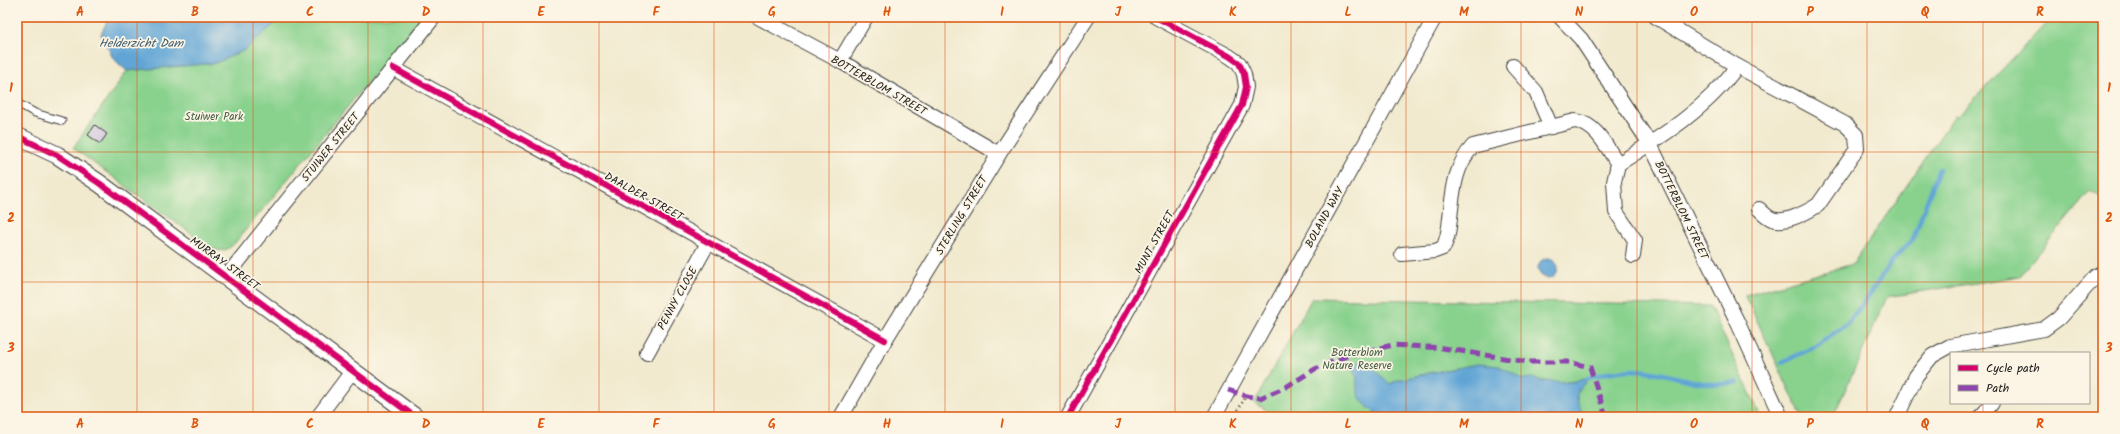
<svg xmlns="http://www.w3.org/2000/svg" width="2120" height="434" font-family="Kalam,sans-serif">
<style>
.green{fill:#89d28e;stroke:#527755}
.water{fill:#61a5d6;stroke:#3e6079}
.lines{fill:none;stroke-linecap:round;stroke-linejoin:round}
.stream{stroke:#61a5d6;stroke-width:4.5}
.building{fill:#beb1e1}
.service-casing{stroke:#3c3b37;stroke-width:9}
.minor-casing{stroke:#3c3b37;stroke-width:16}
.tertiary-casing{stroke:#3c3b37;stroke-width:19}
.path{stroke:#3c3b37;stroke-width:2.5;stroke-dasharray:1 3;stroke-linecap:butt}
.service{stroke:#fff;stroke-width:7}
.minor{stroke:#fff;stroke-width:14}
.tertiary{stroke:#fff;stroke-width:17}
.quiet{stroke:#8e44ad;stroke-width:5;stroke-dasharray:10 5;stroke-linecap:butt}
.cycleway-casing{stroke:#fcf5e5;stroke-width:8}
.cycleway{stroke:#d6006c;stroke-width:6}
.grid{fill:none;stroke:#de560d;stroke-width:1;stroke-opacity:0.55}
.labels{text-anchor:middle;stroke-width:3.5;stroke-linejoin:round;paint-order:stroke}
.street-label{font-size:11px;fill:#1c1c1c;stroke:#fcf5e5}
.park-label{font-size:11px;fill:#425c44;stroke:#fcf5e5}
.water-label{font-size:12px;font-style:italic;fill:#3b5a70;stroke:#fcf5e5}
.neatline{fill:none;stroke:#de560d;stroke-width:1.5}
.grid-label{font-size:13px;text-anchor:middle;font-weight:bold;fill:#de560d}
</style>
<rect width="100%" height="100%" fill="#fcf5e5"/>
<filter id="ink" filterUnits="userSpaceOnUse"><feTurbulence type="fractalNoise" baseFrequency=".025" numOctaves="2"/><feDisplacementMap in="SourceGraphic" scale="8" xChannelSelector="R" yChannelSelector="G"/><feConvolveMatrix kernelMatrix="1 2 1 2 8 2 1 2 1" color-interpolation-filters="sRGB"/></filter>
<filter id="wash" filterUnits="userSpaceOnUse"><feTurbulence type="fractalNoise" baseFrequency=".012" numOctaves="4" result="noise"/><feDisplacementMap in="SourceGraphic" scale="16" xChannelSelector="R" yChannelSelector="G"/><feGaussianBlur stdDeviation="0.9" result="paint"/><feColorMatrix in="noise" values="0 0 0 0 0 0 0 0 0 0 0 0 0 0 0 0 0 1.4 0 .05"/><feComposite in="paint" operator="in"/></filter>
<g filter="url(#wash)">
<rect width="100%" height="100%" fill="#f1eacf"/>
<g class="green">
<path d="M 109,17 L 422,17 L 234,244 C 227,250 223,252 213,249 L 73,148 L 127,71 L 113,58 L 101,34 Z"/>
<polygon points="2052,17 2103,17 2103,198 2090,191 2020,276 1887,297 1833,417 1802,417 1745,295 1853,264 1955,115 1958,116"/>
<polygon points="1312,298 1710,306 1761,417 1279,417 1254,403"/>
</g>
<g class="water">
<polygon points="109,17 282,17 245,50 216,63 127,71 113,58 101,34"/>
<circle cx="1548" cy="268" r="10"/>
<path d="M 1363,359 L 1390,384 L 1398,380 L 1429,373 L 1478,364 L 1499,366 L 1523,379 L 1532,378 L 1543,381 L 1570,382 L 1586,379 L 1587,381 C 1572,394 1576,401 1585,417 L 1382,417 C 1366,407 1354,398 1357,377 L 1354,373 L 1354,367 Z"/>
</g>
<g class="lines">
<g class="stream">
<polyline points="1782,362 1815,347 1847,324 1868,297 1892,261 1913,239 1939,169"/>
<path d="M 1586,379 C 1602,373 1618,370 1635,370 C 1670,371 1703,391 1738,382"/>
</g>
</g>
<g id="blocks">
<polygon class="building" points="95,125 107,134 100,144 88,135"/>
</g>
</g>
<g filter="url(#ink)">
<use href="#blocks" fill-opacity="0" stroke="#3c3b37" stroke-width="1"/>
<g class="lines">
<g class="service-casing">
<polyline id="service" points="17,103 35,113 62,121"/>
</g>
<g class="minor-casing">
<g id="minor">
<polyline points="758,17 840,61 999,154"/>
<polyline points="1560,17 1581,39 1650,144 1737,321 1781,417"/>
<path d="M 1656,17 L 1737,66 L 1845,124 L 1856,135 L 1857,149 L 1818,205 C 1807,212 1785,224 1772,219 C 1767,217 1763,213 1759,209"/>
<polyline points="840,61 866,17"/>
<polyline points="1513,66 1536,92 1551,127"/>
<polyline points="393,68 885,340"/>
<polyline points="1618,164 1614,182 1616,212 1635,240 1633,256"/>
<path d="M 1402,254 L 1435,251 L 1443,248 C 1448,239 1449,229 1450,218 C 1453,192 1454,167 1473,146 L 1575,121 C 1597,124 1607,148 1618,164 C 1661,137 1708,108 1737,66"/>
<polyline points="226,277 434,17"/>
<polyline points="647,353 708,243"/>
<polyline points="318,417 353,370"/>
<polyline points="841,417 885,340 999,154 1088,17"/>
<polyline points="1068,417 1242,105 1246,87 1244,74 1239,63 1229,56 1156,17"/>
<polyline points="1214,417 1435,17"/>
<polyline points="1897,417 1916,376 1932,356 1950,346 2044,329 2059,318 2096,276 2103,272"/>
<polyline points="1981,417 1992,403"/>
</g>
</g>
<g class="tertiary-casing">
<polyline id="tertiary" points="17,136 57,155 99,183 415,417"/>
</g>
<polyline class="path" points="1234,417 1246,396"/>
<use href="#service" class="service"/>
<use href="#minor" class="minor"/>
<use href="#tertiary" class="tertiary"/>
<polyline class="quiet" points="1228,390 1246,396 1260,398 1286,387 1315,369 1349,355 1393,345 1443,348 1528,362 1568,362 1590,367 1606,417"/>
<g class="cycleway-casing">
<g id="cycleway">
<polyline points="393,68 885,340"/>
<polyline points="17,136 57,155 99,183 415,417"/>
<polyline points="1068,417 1242,105 1246,87 1244,74 1239,63 1229,56 1156,17"/>
</g>
</g>
<use href="#cycleway" class="cycleway"/>
</g>
</g>
<path class="grid" d="M 137,17 L 137,417M 253,17 L 253,417M 368,17 L 368,417M 483,17 L 483,417M 599,17 L 599,417M 714,17 L 714,417M 829,17 L 829,417M 945,17 L 945,417M 1060,17 L 1060,417M 1175,17 L 1175,417M 1291,17 L 1291,417M 1406,17 L 1406,417M 1521,17 L 1521,417M 1637,17 L 1637,417M 1752,17 L 1752,417M 1867,17 L 1867,417M 1983,17 L 1983,353M 17,152 L 2103,152M 17,282 L 2103,282M 1983,403 L 1983,417"/>
<g class="labels">
<g class="street-label">
<text transform="translate(879 85) rotate(30)" y="4">BOTTERBLOM STREET</text>
<text transform="translate(330 147) rotate(-51)" y="4">STUIWER STREET</text>
<text transform="translate(644 196) rotate(29)" y="4">DAALDER STREET</text>
<text transform="translate(1682 210) rotate(64)" y="4">BOTTERBLOM STREET</text>
<text transform="translate(961 215) rotate(-59)" y="4">STERLING STREET</text>
<text transform="translate(1324 217) rotate(-61)" y="4">BOLAND WAY</text>
<text transform="translate(1154 242) rotate(-61)" y="4">MUNT STREET</text>
<text transform="translate(225 263) rotate(36)" y="4">MURRAY STREET</text>
<text transform="translate(677 298) rotate(-61)" y="4">PENNY CLOSE</text>
</g>
<g class="park-label">
<text x="214" y="120">Stuiwer Park</text>
<text x="1357" y="356">Botterblom<tspan x="1357" dy="13">Nature Reserve</tspan></text>
</g>
<g class="water-label">
<text x="141" y="47">Helderzicht Dam</text>
</g>
</g>
<rect width="2120" height="434" fill="none" stroke="#fcf5e5" stroke-width="44"/>
<rect x="1950" y="352" width="140" height="52" fill="#fcf5e5" stroke="#a29e95"/>
<rect x="1958" y="365" width="20" height="6" fill="#d6006c" stroke="#a29e95"/>
<text x="1986" y="372" font-size="12" fill="#1c1c1c">Cycle path</text>
<rect x="1958" y="385" width="20" height="6" fill="#8e44ad" stroke="#a29e95"/>
<text x="1986" y="392" font-size="12" fill="#1c1c1c">Path</text>
<rect x="22" y="22" width="2076" height="390" class="neatline"/>
<g class="grid-label">
<text x="80" y="16">A</text>
<text x="195" y="16">B</text>
<text x="310" y="16">C</text>
<text x="426" y="16">D</text>
<text x="541" y="16">E</text>
<text x="656" y="16">F</text>
<text x="772" y="16">G</text>
<text x="887" y="16">H</text>
<text x="1002" y="16">I</text>
<text x="1118" y="16">J</text>
<text x="1233" y="16">K</text>
<text x="1348" y="16">L</text>
<text x="1464" y="16">M</text>
<text x="1579" y="16">N</text>
<text x="1694" y="16">O</text>
<text x="1810" y="16">P</text>
<text x="1925" y="16">Q</text>
<text x="2040" y="16">R</text>
<text x="11" y="92">1</text>
<text x="2109" y="92">1</text>
<text x="11" y="222">2</text>
<text x="2109" y="222">2</text>
<text x="11" y="352">3</text>
<text x="2109" y="352">3</text>
<text x="80" y="428">A</text>
<text x="195" y="428">B</text>
<text x="310" y="428">C</text>
<text x="426" y="428">D</text>
<text x="541" y="428">E</text>
<text x="656" y="428">F</text>
<text x="772" y="428">G</text>
<text x="887" y="428">H</text>
<text x="1002" y="428">I</text>
<text x="1118" y="428">J</text>
<text x="1233" y="428">K</text>
<text x="1348" y="428">L</text>
<text x="1464" y="428">M</text>
<text x="1579" y="428">N</text>
<text x="1694" y="428">O</text>
<text x="1810" y="428">P</text>
<text x="1925" y="428">Q</text>
<text x="2040" y="428">R</text>
</g>
</svg>
